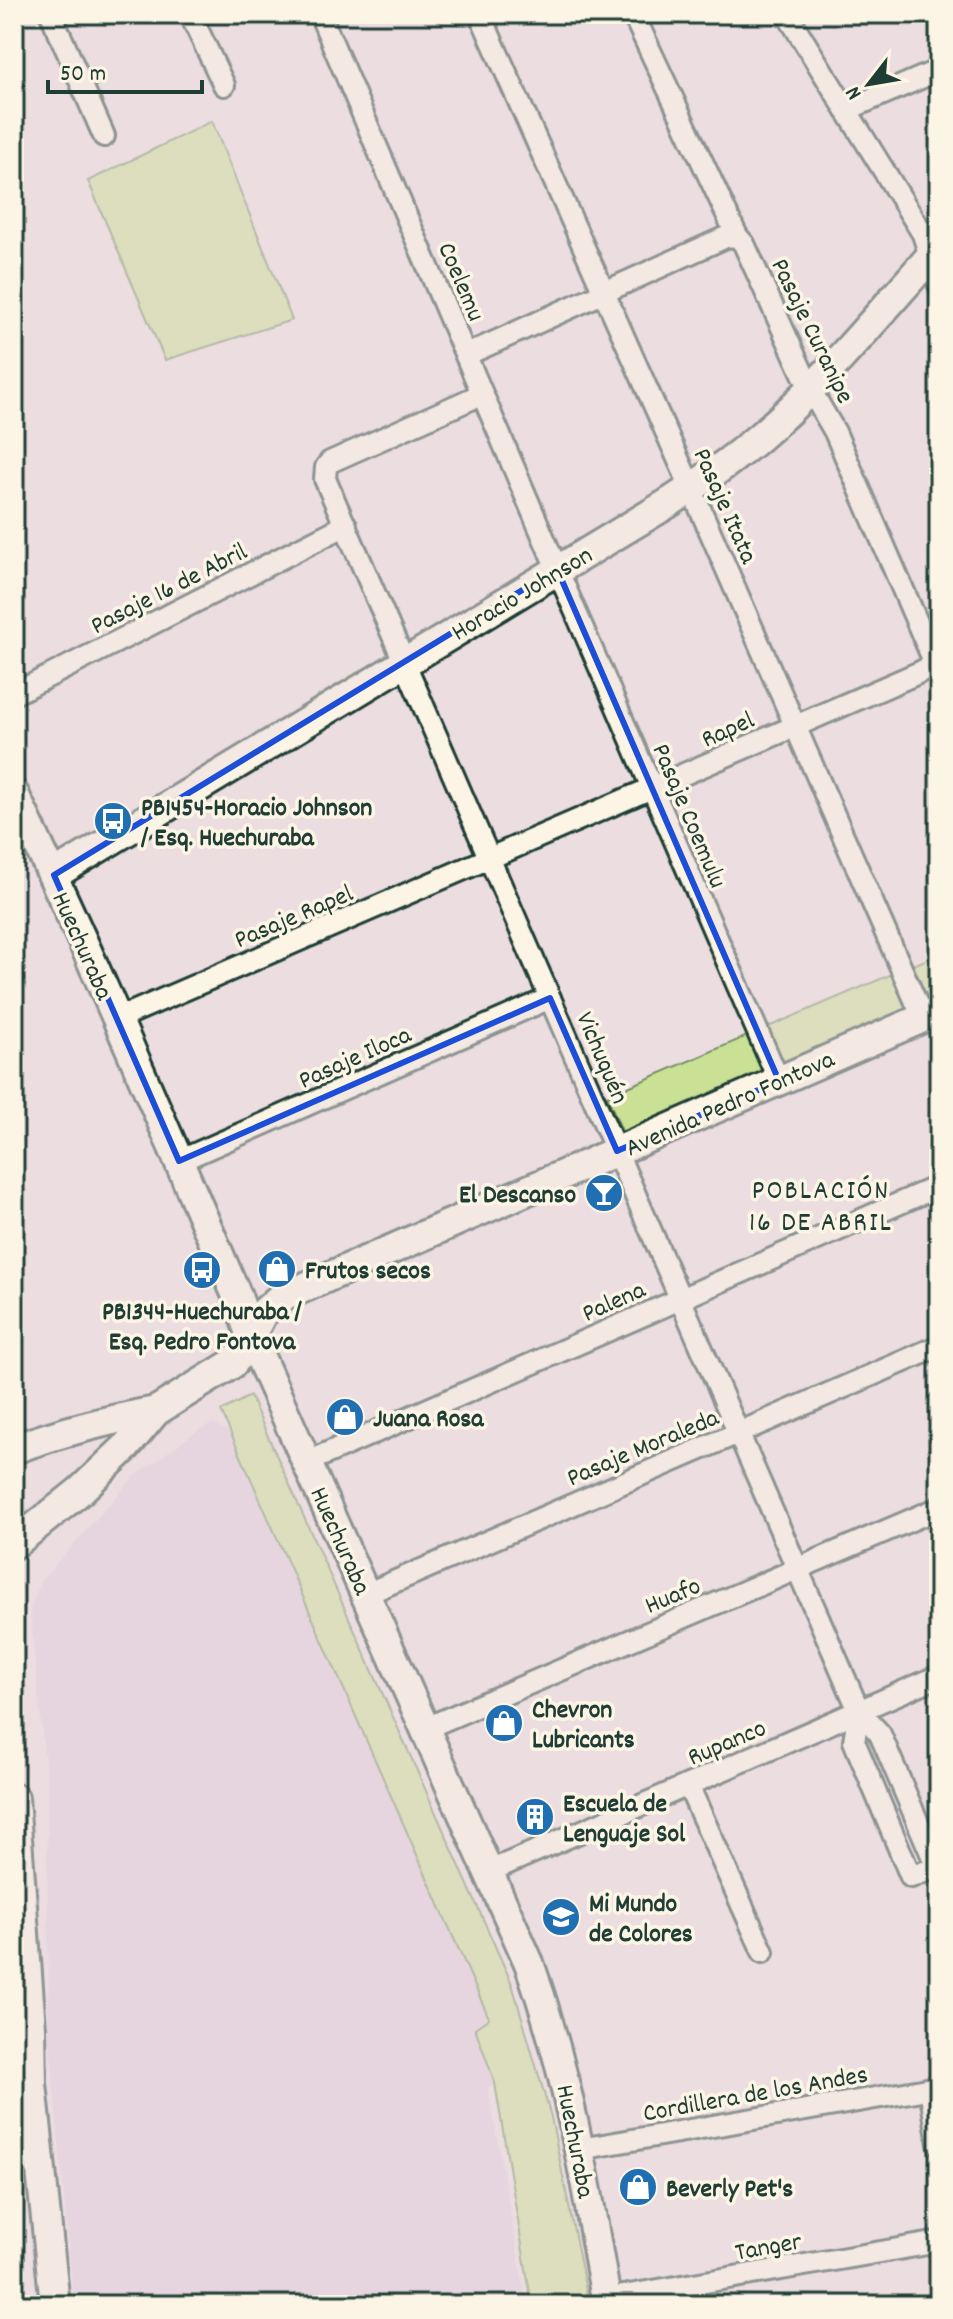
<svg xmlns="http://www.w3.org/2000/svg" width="953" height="2319" font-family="Dekko,sans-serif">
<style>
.built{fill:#dfccdc}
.green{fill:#c9e095;stroke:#748e64;stroke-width:2}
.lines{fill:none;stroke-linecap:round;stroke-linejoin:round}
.street-casing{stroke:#1f3d34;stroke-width:26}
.secondary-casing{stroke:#1f3d34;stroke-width:34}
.street{stroke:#fcf5e5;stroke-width:20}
.secondary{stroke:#fcf5e5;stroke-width:28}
.marked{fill:none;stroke:#1d4ed8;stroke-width:6;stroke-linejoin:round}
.labels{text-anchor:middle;stroke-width:7;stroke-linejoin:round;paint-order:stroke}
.street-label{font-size:26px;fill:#1f3d34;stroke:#fcf5e5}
.poi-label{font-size:26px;font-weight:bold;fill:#1f3d34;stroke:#fcf5e5;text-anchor:start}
.neighbourhood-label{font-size:28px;letter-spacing:2px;fill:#1f3d34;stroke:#fcf5e5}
</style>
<rect width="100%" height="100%" fill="#ebdde0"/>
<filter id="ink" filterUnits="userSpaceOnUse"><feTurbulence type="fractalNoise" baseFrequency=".0125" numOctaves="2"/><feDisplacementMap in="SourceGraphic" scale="16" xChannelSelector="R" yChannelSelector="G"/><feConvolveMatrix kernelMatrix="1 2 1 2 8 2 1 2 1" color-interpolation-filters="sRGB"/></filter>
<g filter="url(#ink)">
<polygon class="built" points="213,1423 231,1433 489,2018 476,2029 495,2083 488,2088 527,2305 74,2305 49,2035 47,1783 30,1610 41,1581 134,1477 197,1431"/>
<g class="green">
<polygon points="212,121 292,320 165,360 88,181"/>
<polygon points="939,954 939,999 624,1136 607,1096"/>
<polygon points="250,1396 512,1984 551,2117 589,2305 532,2305 495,2083 475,2028 489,2018 221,1411"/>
</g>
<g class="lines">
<g class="street-casing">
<g id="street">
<polyline points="51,14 104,136"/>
<polyline points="190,14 224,85"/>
<polyline points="320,14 557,569 779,1081"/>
<polyline points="480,14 691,488 923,1018"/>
<polyline points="633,14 737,236 744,244 810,389 835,432 939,673"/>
<polyline points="787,14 923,234 939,285"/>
<polyline points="846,110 939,70"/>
<polyline points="466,355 726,237 737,236"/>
<polyline points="482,394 330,462 326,467 325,479 859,1711 880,1734 937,1867 911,1877 854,1741 859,1711"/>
<polyline points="14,694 346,525"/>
<polyline points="117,1019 918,673 939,662"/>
<polyline points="179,1161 550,998"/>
<polyline points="307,1462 939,1186"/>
<polyline points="366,1594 939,1346"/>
<polyline points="426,1728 939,1508"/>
<polyline points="688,1785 763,1952"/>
<polyline points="490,1871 939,1676"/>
<polyline points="930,2088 939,2144"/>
<polyline points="580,2149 939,2087"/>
<polyline points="606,2299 939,2242"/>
</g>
</g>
<g class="secondary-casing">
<g id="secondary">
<path d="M 14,794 C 94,959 164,1128 237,1296 L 251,1337 L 529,1963 C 569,2075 587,2189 607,2305"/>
<path d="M 54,875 L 667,504 C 698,484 729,463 757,439 C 824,383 880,312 939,247"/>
<path d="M 14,1449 C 60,1432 108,1420 156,1411"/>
<polyline points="14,1544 80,1491 125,1448 156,1411 232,1364 243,1351 262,1314 280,1298 939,1011"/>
<polyline points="14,1798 31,2028 32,2084 55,2305"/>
</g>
</g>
<use href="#street" class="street"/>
<use href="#secondary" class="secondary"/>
</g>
</g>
<path d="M0 0H953V2319H0ZM 557,569 L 779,1081 L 617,1151 L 550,998 L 179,1161 L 54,875 Z" fill="#ebdde0" fill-opacity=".55" fill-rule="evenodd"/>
<path class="marked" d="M 557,569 L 779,1081 L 617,1151 L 550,998 L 179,1161 L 54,875 Z"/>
<defs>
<g id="bus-disc" transform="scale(2)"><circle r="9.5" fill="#1f6fb2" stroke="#fcf5e5"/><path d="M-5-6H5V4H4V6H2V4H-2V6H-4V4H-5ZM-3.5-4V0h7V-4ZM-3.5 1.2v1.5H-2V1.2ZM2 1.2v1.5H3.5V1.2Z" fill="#fff"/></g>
<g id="bar-disc" transform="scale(2)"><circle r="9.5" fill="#1f6fb2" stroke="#fcf5e5"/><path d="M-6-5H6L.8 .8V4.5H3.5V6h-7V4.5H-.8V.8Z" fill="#fff"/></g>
<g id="shop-disc" transform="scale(2)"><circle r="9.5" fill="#1f6fb2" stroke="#fcf5e5"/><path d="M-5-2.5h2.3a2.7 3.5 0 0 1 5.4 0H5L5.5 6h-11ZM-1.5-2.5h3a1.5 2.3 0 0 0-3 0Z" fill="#fff"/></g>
<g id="building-disc" transform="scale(2)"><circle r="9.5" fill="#1f6fb2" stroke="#fcf5e5"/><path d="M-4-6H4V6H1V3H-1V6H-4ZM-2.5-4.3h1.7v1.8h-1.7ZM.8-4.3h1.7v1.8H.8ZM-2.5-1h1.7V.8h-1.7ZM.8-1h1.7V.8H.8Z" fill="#fff"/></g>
<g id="school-disc" transform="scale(2)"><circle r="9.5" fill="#1f6fb2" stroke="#fcf5e5"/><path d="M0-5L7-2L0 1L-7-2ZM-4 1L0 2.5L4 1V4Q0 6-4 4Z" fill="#fff"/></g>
</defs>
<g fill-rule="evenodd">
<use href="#bus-disc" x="113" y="821"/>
<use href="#bar-disc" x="604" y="1193"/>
<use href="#shop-disc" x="277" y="1269"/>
<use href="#bus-disc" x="202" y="1270"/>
<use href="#shop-disc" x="345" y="1417"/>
<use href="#shop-disc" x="504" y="1723"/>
<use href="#building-disc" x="535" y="1817"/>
<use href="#school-disc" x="561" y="1917"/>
<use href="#shop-disc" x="638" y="2187"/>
</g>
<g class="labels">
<g class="street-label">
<text transform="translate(463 281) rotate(67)" y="9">Coelemu</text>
<text transform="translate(814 330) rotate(64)" y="9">Pasaje Curanipe</text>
<text transform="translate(727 505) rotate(66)" y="9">Pasaje Itata</text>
<text transform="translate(168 587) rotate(-27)" y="9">Pasaje 16 de Abril</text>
<text transform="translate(521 592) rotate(-31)" y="9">Horacio Johnson</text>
<text transform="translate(727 728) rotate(-24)" y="9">Rapel</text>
<text transform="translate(691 815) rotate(67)" y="9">Pasaje Coemulu</text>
<text transform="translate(293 915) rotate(-23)" y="9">Pasaje Rapel</text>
<text transform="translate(84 945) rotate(66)" y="9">Huechuraba</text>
<text transform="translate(354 1056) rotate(-24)" y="9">Pasaje Iloca</text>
<text transform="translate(604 1057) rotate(67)" y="9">Vichuquén</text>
<text transform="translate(729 1102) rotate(-24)" y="9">Avenida Pedro Fontova</text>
<text transform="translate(613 1300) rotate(-24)" y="9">Palena</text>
<text transform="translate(642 1446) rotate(-23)" y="9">Pasaje Moraleda</text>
<text transform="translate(342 1540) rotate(66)" y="9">Huechuraba</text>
<text transform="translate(672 1594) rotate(-23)" y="9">Huafo</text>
<text transform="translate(726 1741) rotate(-23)" y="9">Rupanco</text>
<text transform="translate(755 2092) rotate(-10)" y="9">Cordillera de los Andes</text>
<text transform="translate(577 2141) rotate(79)" y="9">Huechuraba</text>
<text transform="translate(768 2245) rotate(-10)" y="9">Tanger</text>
</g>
<g class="poi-label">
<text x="141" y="815">PB1454-Horacio Johnson<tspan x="141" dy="30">/ Esq. Huechuraba</tspan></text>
<text x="576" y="1202" text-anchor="end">El Descanso</text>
<text x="305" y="1278">Frutos secos</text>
<text x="202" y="1319" text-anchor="middle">PB1344-Huechuraba /<tspan x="202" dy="30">Esq. Pedro Fontova</tspan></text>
<text x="373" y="1426">Juana Rosa</text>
<text x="532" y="1717">Chevron<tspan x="532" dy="30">Lubricants</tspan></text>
<text x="563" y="1811">Escuela de<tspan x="563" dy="30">Lenguaje Sol</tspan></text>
<text x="589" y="1911">Mi Mundo<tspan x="589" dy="30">de Colores</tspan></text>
<text x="666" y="2196">Beverly Pet's</text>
</g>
<g class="neighbourhood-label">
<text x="821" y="1198">POBLACIÓN<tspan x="821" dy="32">16 DE ABRIL</tspan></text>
</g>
</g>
<rect width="953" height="2319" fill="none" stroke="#fcf5e5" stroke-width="48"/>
<rect x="24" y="24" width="905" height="2271" fill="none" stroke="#1f3d34" stroke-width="3" filter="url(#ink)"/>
<g transform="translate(869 84) rotate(239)" stroke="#fcf5e5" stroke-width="6" paint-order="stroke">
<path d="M0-6L14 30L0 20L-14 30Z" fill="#1f3d34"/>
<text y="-12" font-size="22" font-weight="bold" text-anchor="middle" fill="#1f3d34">N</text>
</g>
<path d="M48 80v12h154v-12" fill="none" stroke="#1f3d34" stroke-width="4"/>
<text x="60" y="80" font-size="24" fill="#1f3d34" stroke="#fcf5e5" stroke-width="6" paint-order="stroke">50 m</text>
</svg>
